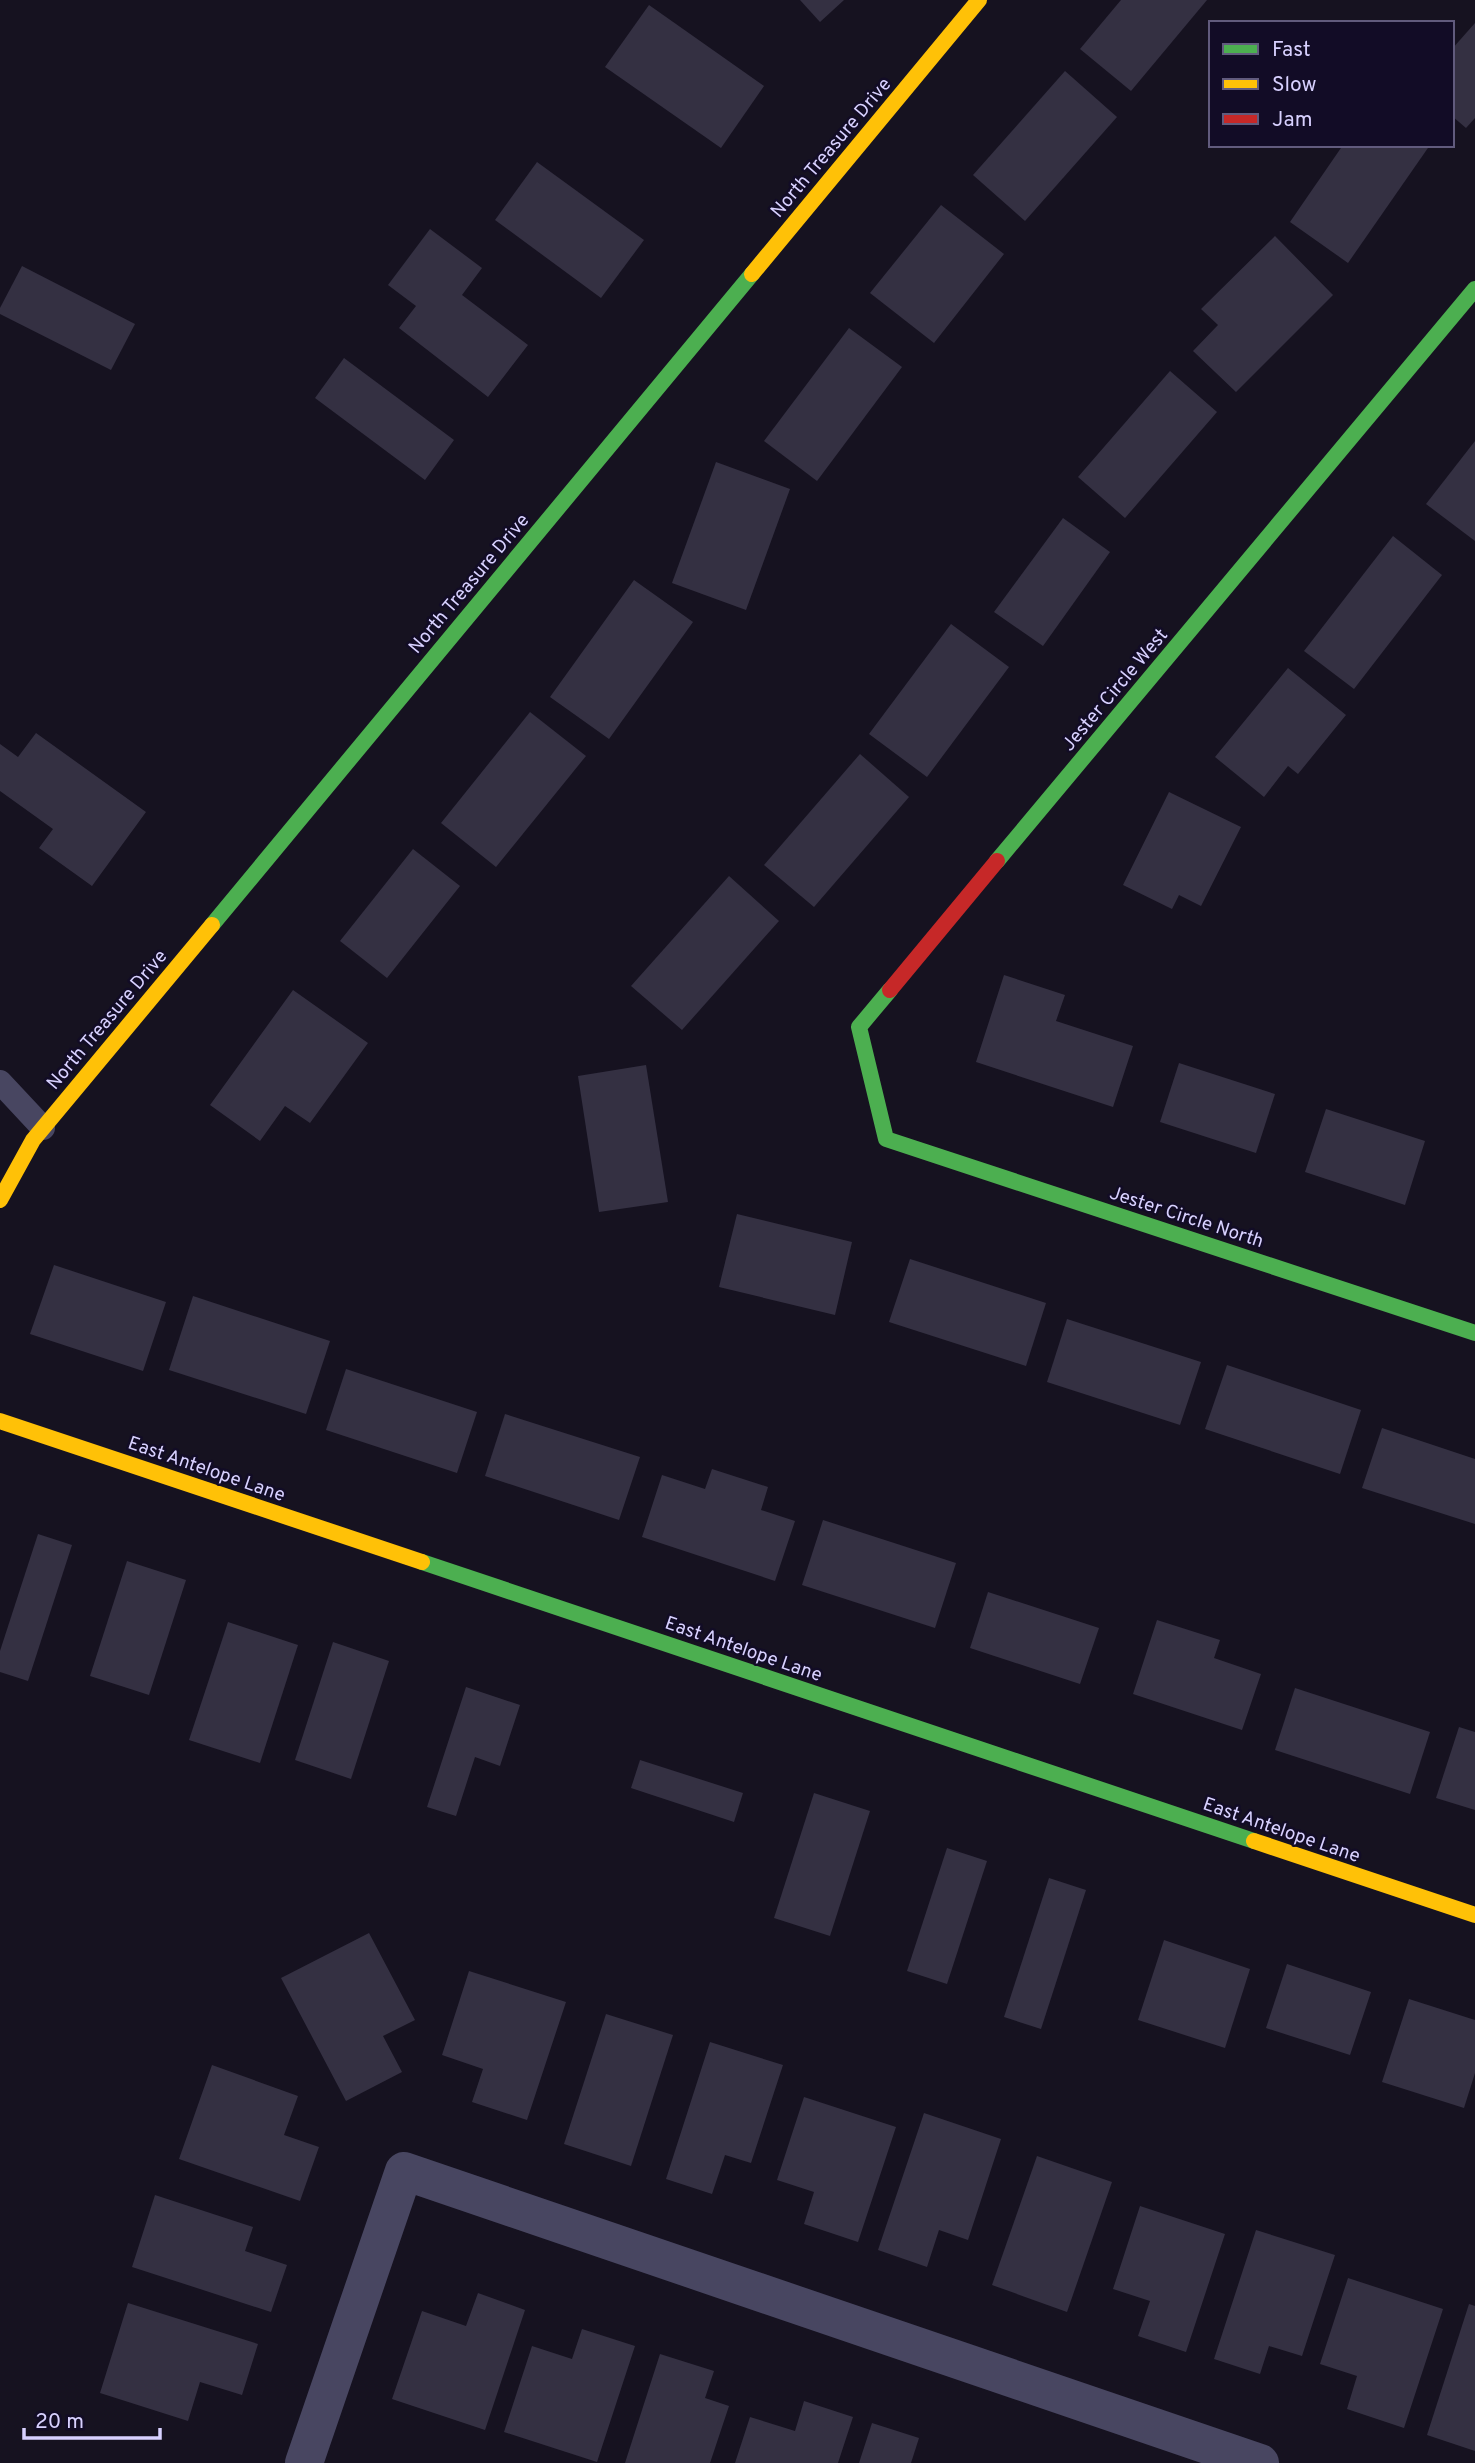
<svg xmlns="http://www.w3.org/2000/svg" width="1475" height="2463" font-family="Overpass,sans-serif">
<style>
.building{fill:#343042}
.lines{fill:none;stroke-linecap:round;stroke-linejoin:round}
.lane{stroke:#484661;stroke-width:24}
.street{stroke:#484661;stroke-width:38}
.fast{stroke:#4caf50;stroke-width:16}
.slow{stroke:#ffc107;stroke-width:16}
.jam{stroke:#c62828;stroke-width:16}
.labels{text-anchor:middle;stroke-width:5;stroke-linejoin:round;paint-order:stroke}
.street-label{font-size:19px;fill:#d8d1ff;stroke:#120c26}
</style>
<rect width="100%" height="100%" fill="#161220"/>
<g class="building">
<polygon points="800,0 844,0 820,22"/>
<polygon points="1121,0 1207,0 1131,91 1080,49"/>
<polygon points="649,5 764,86 721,148 605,67"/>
<polygon points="1475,23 1475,118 1466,128 1452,116 1452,49"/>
<polygon points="1065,71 1117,117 1025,221 973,175"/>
<polygon points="1343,145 1430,145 1348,263 1290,222"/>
<polygon points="537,162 644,240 601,298 495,220"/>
<polygon points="941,205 1004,254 934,343 870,293"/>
<polygon points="430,229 482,268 462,295 528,345 488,397 399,328 416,306 388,285"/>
<polygon points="1275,236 1333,295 1236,392 1193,351 1218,325 1201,309"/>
<polygon points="22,266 135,324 111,370 0,314 0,308"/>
<polygon points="849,328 902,367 817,481 764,441"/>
<polygon points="344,358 454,440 425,480 315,398"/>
<polygon points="1170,371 1217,412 1125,518 1078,477"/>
<polygon points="1475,441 1475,541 1426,504"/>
<polygon points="716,462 790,489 746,610 672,583"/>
<polygon points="1063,518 1110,552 1043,646 994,612"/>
<polygon points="1393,536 1442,575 1354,689 1304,651"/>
<polygon points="634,580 693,622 609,739 550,697"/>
<polygon points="951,624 1009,667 927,777 869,734"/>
<polygon points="1288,668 1346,715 1298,774 1288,766 1264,797 1215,757"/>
<polygon points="530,712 586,756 496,867 441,823"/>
<polygon points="36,733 146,812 92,886 39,848 53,829 0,791 0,744 18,757"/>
<polygon points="860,754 909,797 814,907 764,865"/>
<polygon points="1169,792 1241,827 1201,906 1179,895 1172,909 1123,885"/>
<polygon points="413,849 460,886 387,978 340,941"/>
<polygon points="729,876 779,921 682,1030 631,986"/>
<polygon points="1004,975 1065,995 1056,1021 1133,1046 1113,1107 976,1062"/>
<polygon points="293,990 368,1043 310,1123 285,1106 260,1141 210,1105"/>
<polygon points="1179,1063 1275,1094 1256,1153 1160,1122"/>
<polygon points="646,1065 668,1202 599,1212 578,1076"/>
<polygon points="1326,1109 1425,1141 1405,1205 1305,1172"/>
<polygon points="737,1214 852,1242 835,1315 719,1287"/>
<polygon points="910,1259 1046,1303 1026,1366 889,1322"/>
<polygon points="54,1265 166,1302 143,1371 30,1334"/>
<polygon points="193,1296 330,1341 306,1414 169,1370"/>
<polygon points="1067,1319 1201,1362 1180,1425 1047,1382"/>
<polygon points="1227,1365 1361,1410 1340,1474 1205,1429"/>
<polygon points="346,1369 477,1412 457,1473 326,1430"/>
<polygon points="505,1414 640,1457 619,1520 485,1476"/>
<polygon points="1382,1428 1475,1459 1475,1524 1362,1488"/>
<polygon points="712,1469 768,1487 761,1510 795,1521 775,1581 642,1537 662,1475 705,1489"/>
<polygon points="823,1520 956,1563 935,1628 802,1585"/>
<polygon points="38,1534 72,1545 28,1681 0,1672 0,1651"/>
<polygon points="127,1561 186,1580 149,1695 90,1676"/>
<polygon points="988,1592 1099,1628 1080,1684 970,1648"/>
<polygon points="1157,1620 1220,1640 1214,1658 1261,1674 1242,1730 1133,1694"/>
<polygon points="228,1622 298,1645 260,1763 189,1740"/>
<polygon points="333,1642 389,1661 351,1779 295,1760"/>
<polygon points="466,1687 520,1705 500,1766 475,1757 456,1816 427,1807"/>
<polygon points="1295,1688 1430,1732 1410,1794 1275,1750"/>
<polygon points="1459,1727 1475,1732 1475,1810 1436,1798"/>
<polygon points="640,1760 743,1793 734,1822 631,1788"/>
<polygon points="814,1793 870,1811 830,1936 774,1918"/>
<polygon points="947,1848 987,1861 947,1984 907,1971"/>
<polygon points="1049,1878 1086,1890 1041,2029 1004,2017"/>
<polygon points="369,1933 415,2020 383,2036 402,2072 346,2101 281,1978"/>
<polygon points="1164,1940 1250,1969 1225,2048 1138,2020"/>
<polygon points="1287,1964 1371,1992 1350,2055 1266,2028"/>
<polygon points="469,1971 566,2002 527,2120 472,2102 483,2069 442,2055"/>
<polygon points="1409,1999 1475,2020 1475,2073 1464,2108 1382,2082"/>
<polygon points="606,2014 673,2035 631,2166 564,2144"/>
<polygon points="710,2042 783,2065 751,2163 725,2155 712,2194 666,2179"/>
<polygon points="212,2065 298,2096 284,2135 319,2147 300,2201 179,2159"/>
<polygon points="804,2097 896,2127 858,2242 804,2224 814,2192 777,2180"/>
<polygon points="924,2113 1001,2139 968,2240 939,2230 927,2267 878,2250"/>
<polygon points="1037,2156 1112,2182 1067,2312 992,2285"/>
<polygon points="155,2195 253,2227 245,2251 287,2265 271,2312 132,2267"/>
<polygon points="1140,2206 1225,2234 1186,2352 1138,2336 1150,2301 1113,2289"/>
<polygon points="1256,2230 1335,2255 1302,2356 1269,2346 1260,2374 1214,2359"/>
<polygon points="1348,2278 1443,2309 1404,2428 1347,2409 1357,2376 1320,2364"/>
<polygon points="478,2293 525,2310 485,2430 392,2399 422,2311 466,2326"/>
<polygon points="128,2303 258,2344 242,2395 200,2382 188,2421 100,2393"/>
<polygon points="1469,2304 1475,2306 1475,2451 1427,2435"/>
<polygon points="582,2329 635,2346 597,2462 504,2432 532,2346 572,2359"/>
<polygon points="660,2354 714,2371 705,2398 729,2406 710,2463 625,2463"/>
<polygon points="804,2401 853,2417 838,2463 735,2463 750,2417 795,2431"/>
<polygon points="872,2423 919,2438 911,2463 859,2463"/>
</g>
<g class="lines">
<polyline class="lane" points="0,1082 43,1128"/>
<polyline class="street" points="304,2463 404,2171 1260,2463"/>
<g class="fast">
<polyline points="997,861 1475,289"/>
<polyline points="212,925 752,274"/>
<polyline points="890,990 859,1027 886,1139 1475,1333"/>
<polyline points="422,1562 1254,1841"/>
</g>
<g class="slow">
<polyline points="752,274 979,0"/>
<polyline points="0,1200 33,1140 212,925"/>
<polyline points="0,1421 422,1562"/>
<polyline points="1254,1841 1475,1915"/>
</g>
<polyline class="jam" points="890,990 997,861"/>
</g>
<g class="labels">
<g class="street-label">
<text transform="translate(830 147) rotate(-50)" y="7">North Treasure Drive</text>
<text transform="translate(468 583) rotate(-50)" y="7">North Treasure Drive</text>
<text transform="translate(1114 689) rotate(-50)" y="7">Jester Circle West</text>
<text transform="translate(106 1019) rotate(-50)" y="7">North Treasure Drive</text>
<text transform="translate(1187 1216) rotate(18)" y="7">Jester Circle North</text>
<text transform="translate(207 1468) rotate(19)" y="7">East Antelope Lane</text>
<text transform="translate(744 1648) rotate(19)" y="7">East Antelope Lane</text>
<text transform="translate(1282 1829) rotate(19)" y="7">East Antelope Lane</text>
</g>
</g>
<rect x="1209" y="21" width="245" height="126" fill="#120c26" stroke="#615b7d" stroke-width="2"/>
<rect x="1223" y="44" width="35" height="10" fill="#4caf50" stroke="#615b7d" stroke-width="2"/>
<text x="1272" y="56" font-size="21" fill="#d8d1ff">Fast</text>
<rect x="1223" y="79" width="35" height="10" fill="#ffc107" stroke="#615b7d" stroke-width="2"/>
<text x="1272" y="91" font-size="21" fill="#d8d1ff">Slow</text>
<rect x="1223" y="114" width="35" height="10" fill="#c62828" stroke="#615b7d" stroke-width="2"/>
<text x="1272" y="126" font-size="21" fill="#d8d1ff">Jam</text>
<path d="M24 2428v10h136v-10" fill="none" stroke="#d8d1ff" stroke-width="3.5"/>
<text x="35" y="2428" font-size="21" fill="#d8d1ff" stroke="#120c26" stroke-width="5" paint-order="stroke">20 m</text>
</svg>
